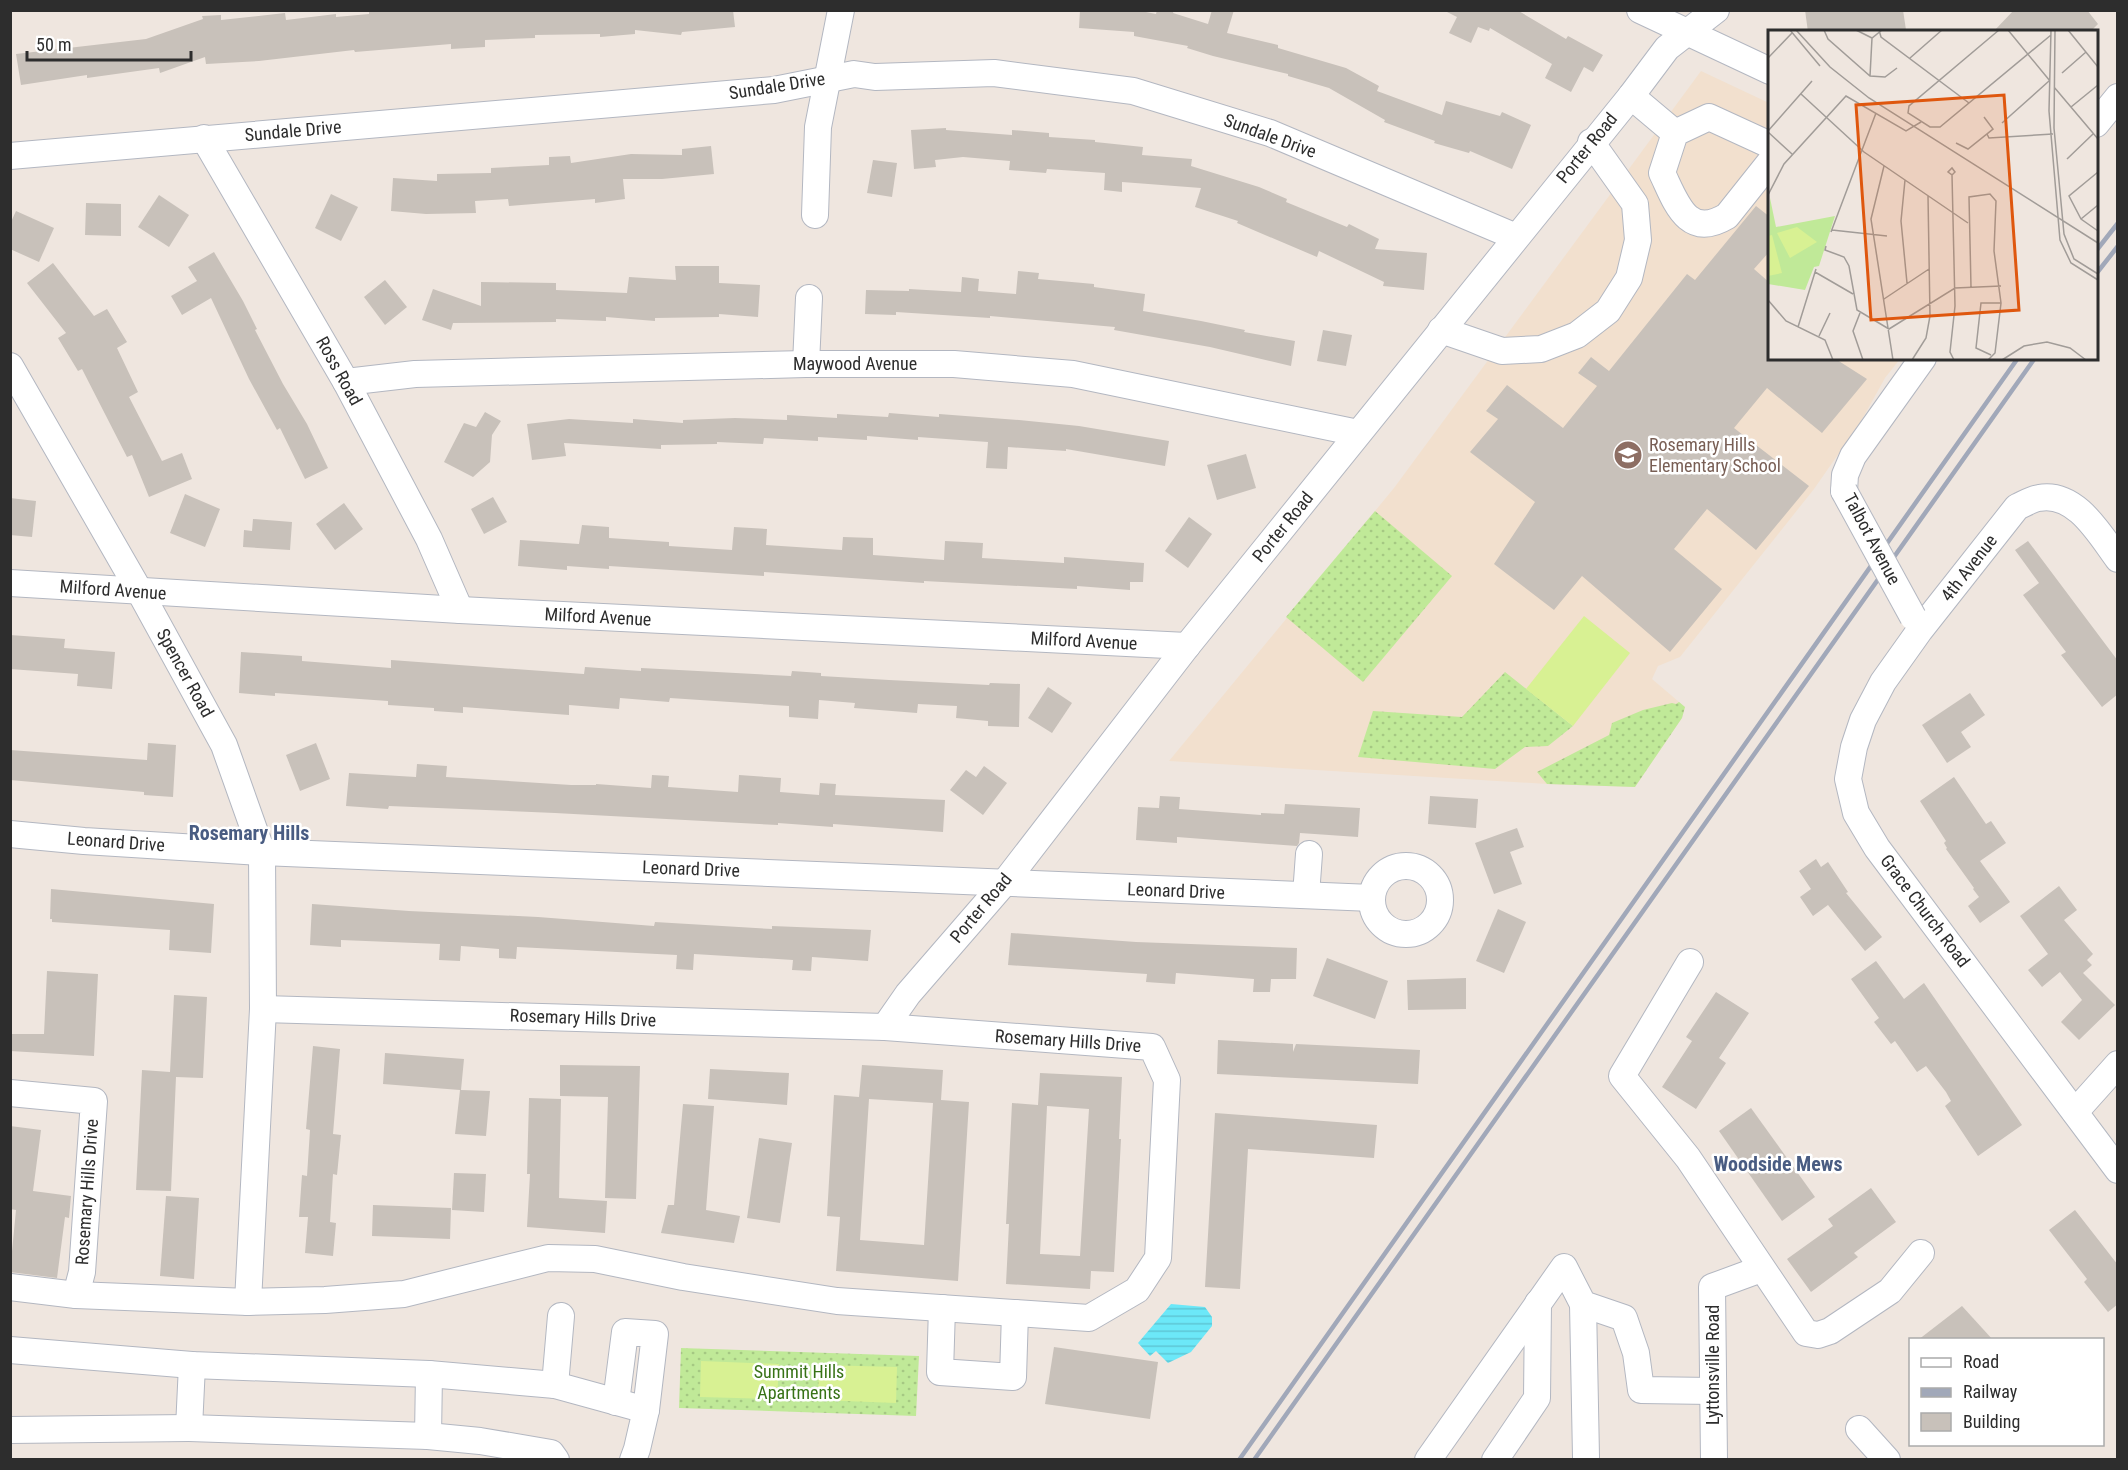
<svg xmlns="http://www.w3.org/2000/svg" width="2128" height="1470" font-family="'Roboto Condensed',sans-serif">
<style>
.education{fill:#f2e0ce}
.grass{fill:url(#grass-dots)}
.pitch{fill:#d8f193}
.water{fill:url(#water-rules)}
.building{fill:#c8c1ba;fill-rule:evenodd}
.lines{fill:none;stroke-linecap:round;stroke-linejoin:round}
.minor-casing{stroke:#b3b7c1;stroke-width:28}
.minor{stroke:#fff;stroke-width:26}
.rail{stroke:#a1a8b9;stroke-width:4.5}
.minor-bridge-casing{stroke:#b3b7c1;stroke-width:28;stroke-linecap:butt}
.minor-bridge{stroke:#fff;stroke-width:26}
.labels{text-anchor:middle;stroke-width:5;stroke-linejoin:round;paint-order:stroke}
.street-label{font-size:18px;fill:#2d2d2d;stroke:#fff}
.education-label{font-size:18px;fill:#785e54;stroke:#fff;text-anchor:start}
.park-label{font-size:18px;fill:#377216;stroke:#fff}
.neighbourhood-label{font-size:20px;font-weight:bold;fill:#495c82;stroke:#fff}
.inset-road{fill:none;stroke:#a19c98;stroke-width:1.5}
.view{fill:#df570e;fill-opacity:0.15;stroke:#df570e;stroke-width:3}
.inset-edge{fill:none;stroke:#2d2d2d;stroke-width:3}
</style>
<defs>
<pattern id="grass-dots" width="8" height="8" patternUnits="userSpaceOnUse" patternTransform="scale(1.5)"><rect width="8" height="8" fill="#c0e998"/><path d="M2 2h.1M6 6h.1" fill="none" stroke="#a5c883" stroke-width="1.8" stroke-linecap="round"/></pattern>
<pattern id="water-rules" width="6" height="5" patternUnits="userSpaceOnUse" patternTransform="scale(1.5)"><rect width="6" height="5" fill="#6ce8f8"/><path d="M0 2.5h6" fill="none" stroke="#5ec7d5"/></pattern>
</defs>
<rect width="100%" height="100%" fill="#efe6df"/>
<polygon class="education" points="1701,71 1769,103 1770,358 1900,359 1885,378 1860,423 1814,489 1680,657 1658,666 1652,679 1685,707 1682,718 1635,787 1547,784 1169,761 1394,488"/>
<g class="grass">
<polygon points="1375,511 1452,576 1363,682 1286,617"/>
<polygon points="1505,672 1573,726 1548,746 1525,747 1495,769 1358,757 1373,711 1462,717"/>
<polygon points="1679,702 1685,707 1682,718 1635,787 1547,784 1537,772 1609,735 1612,723 1643,710 1672,703 1676,704"/>
<polygon points="681,1348 919,1356 916,1416 679,1408"/>
</g>
<g class="pitch">
<polygon points="1584,616 1630,653 1573,726 1526,689"/>
<polygon points="701,1361 779,1364 777,1399 700,1397"/>
<polygon points="819,1365 897,1367 896,1403 818,1400"/>
</g>
<polygon class="water" points="1171,1304 1205,1307 1212,1317 1212,1326 1191,1352 1168,1363 1156,1351 1150,1356 1138,1343"/>
<g class="building">
<polygon points="369,10 733,10 735,27 682,32 681,35 635,30 635,34 600,37 600,34 535,35 535,38 485,40 485,47 451,49 451,44 355,52 354,50 259,61 206,64 205,57 160,73 159,68 87,78 87,75 21,85 16,54 146,39 203,19 202,16 221,15 221,20 285,13 286,20 336,14 336,17 369,14"/>
<polygon points="1080,10 1136,10 1156,14 1157,10 1174,10 1173,13 1208,24 1212,10 1234,10 1227,33 1278,45 1278,48 1346,68 1379,86 1377,91 1442,115 1446,101 1500,116 1502,112 1531,125 1512,169 1470,151 1469,153 1434,143 1435,141 1384,122 1385,120 1329,88 1288,76 1288,74 1213,56 1187,48 1188,46 1134,36 1134,32 1079,28"/>
<polygon points="1443,10 1517,10 1566,39 1568,36 1603,55 1593,72 1584,67 1571,92 1545,78 1552,64 1490,28 1489,31 1478,27 1471,43 1449,33 1457,17"/>
<polygon points="1805,10 1903,10 1906,30 1808,32"/>
<polygon points="2014,10 2087,10 2098,24 2090,32 1993,32"/>
<polygon points="946,128 946,130 1012,135 1012,130 1049,133 1049,137 1095,140 1095,142 1143,147 1142,155 1192,159 1191,166 1259,187 1287,199 1286,202 1347,227 1349,224 1379,239 1375,249 1427,253 1424,290 1383,286 1384,282 1319,251 1317,257 1237,223 1238,221 1195,207 1201,188 1122,182 1122,192 1104,190 1105,173 1047,169 1046,173 1009,170 1010,161 963,157 935,160 936,167 914,169 911,130"/>
<polygon points="711,146 714,174 662,179 623,179 625,199 595,203 595,199 509,206 508,199 475,201 476,213 426,214 391,211 393,178 437,181 437,174 491,173 491,168 549,165 549,157 570,156 571,163 631,154 682,155 682,149"/>
<polygon points="873,160 897,163 892,197 867,193"/>
<polygon points="331,194 358,207 341,241 315,228"/>
<polygon points="159,195 189,215 169,247 138,227"/>
<polygon points="86,203 121,204 121,236 85,235"/>
<polygon points="1756,206 1770,217 1770,251 1754,269 1770,283 1770,358 1834,358 1867,379 1822,433 1767,388 1734,428 1809,486 1756,550 1707,509 1674,549 1722,589 1670,652 1582,576 1554,610 1494,564 1535,502 1470,452 1498,419 1486,411 1507,385 1563,428 1597,386 1578,373 1591,357 1609,371 1687,274 1695,280"/>
<polygon points="16,211 54,228 39,262 10,249 10,224"/>
<polygon points="214,252 243,301 257,329 255,330 283,384 307,424 328,468 305,479 280,428 277,430 249,379 211,298 182,315 171,296 197,281 188,267"/>
<polygon points="53,263 94,316 107,309 127,342 117,348 138,392 129,397 162,461 182,453 192,479 149,497 132,455 127,457 82,369 78,371 58,338 66,333 27,283"/>
<polygon points="675,266 719,266 719,283 760,285 758,317 719,314 719,317 655,318 655,321 606,317 606,321 556,319 556,322 453,323 451,330 422,320 433,289 481,306 481,282 556,283 556,290 627,293 629,277 676,280"/>
<polygon points="1018,271 1039,273 1038,279 1094,284 1094,287 1145,294 1143,311 1201,321 1245,330 1244,332 1295,341 1291,366 1210,347 1114,330 1115,327 990,316 990,318 896,312 896,315 865,314 866,290 909,291 909,289 961,292 962,277 979,279 978,291 1016,294"/>
<polygon points="385,280 407,307 385,325 364,297"/>
<polygon points="1323,330 1352,335 1346,366 1317,361"/>
<polygon points="485,412 501,421 492,435 490,462 473,477 444,462 464,423 476,427"/>
<polygon points="889,413 939,417 939,414 1019,420 1079,426 1169,441 1165,466 1066,449 1066,451 1008,447 1007,469 986,468 988,442 918,437 918,440 867,436 867,440 818,437 818,441 764,438 763,444 717,442 717,444 661,445 661,449 564,443 566,456 532,460 527,424 569,419 633,423 633,419 683,423 683,420 735,418 787,420 787,415 837,418 837,414 888,417"/>
<polygon points="1246,454 1256,488 1217,500 1207,465"/>
<polygon points="185,494 220,509 205,547 170,533"/>
<polygon points="493,497 507,522 484,534 471,509"/>
<polygon points="10,498 36,501 32,537 10,535"/>
<polygon points="344,503 363,529 335,550 316,524"/>
<polygon points="1189,517 1212,534 1188,568 1165,551"/>
<polygon points="253,519 292,522 290,550 243,547 244,530 252,531"/>
<polygon points="582,525 609,527 609,538 669,542 669,546 732,550 734,527 767,529 766,545 842,550 843,537 873,538 873,555 944,560 945,541 983,543 982,558 1064,563 1064,557 1144,563 1143,582 1130,582 1130,590 1077,586 1077,589 924,581 924,583 764,572 764,576 609,566 609,569 567,566 567,570 518,566 520,540 579,544"/>
<polygon points="2028,541 2118,661 2118,694 2102,707 2061,655 2066,652 2023,595 2039,583 2015,550"/>
<polygon points="10,635 65,639 64,648 115,652 112,689 77,686 78,674 10,669"/>
<polygon points="241,652 302,656 302,661 391,668 391,660 584,674 585,667 641,671 641,668 791,676 792,671 821,673 821,676 889,680 989,685 990,683 1020,684 1019,727 988,726 988,721 956,718 957,706 918,704 917,713 854,708 855,703 819,700 818,719 789,717 789,706 670,698 669,702 620,698 619,709 569,705 569,715 463,707 463,713 434,711 434,708 388,705 388,701 275,693 275,696 239,693"/>
<polygon points="1048,687 1072,703 1052,733 1028,718"/>
<polygon points="1970,693 1985,715 1961,732 1971,747 1947,763 1922,725"/>
<polygon points="148,743 176,745 173,797 144,795 144,792 10,780 10,750 147,760"/>
<polygon points="316,743 330,779 300,791 286,755"/>
<polygon points="417,764 447,766 446,777 571,785 596,785 596,784 651,788 652,775 669,776 668,787 738,792 739,775 781,778 780,792 819,795 820,783 836,784 835,795 945,800 943,832 833,824 833,827 778,823 778,825 555,813 389,806 388,809 346,806 349,773 416,777"/>
<polygon points="984,766 1007,783 983,815 950,790 966,770 976,777"/>
<polygon points="1954,777 1986,824 1991,821 2006,843 1980,861 2010,902 1980,923 1968,906 1979,897 1973,889 1974,888 1946,849 1947,848 1944,843 1946,841 1920,801"/>
<polygon points="1160,796 1180,797 1179,809 1261,815 1261,813 1284,814 1285,804 1360,808 1358,837 1300,833 1299,843 1297,846 1177,837 1177,843 1136,840 1138,807 1159,808"/>
<polygon points="1430,796 1478,799 1476,828 1428,824"/>
<polygon points="1517,828 1524,847 1510,852 1522,884 1494,894 1475,843"/>
<polygon points="1816,859 1821,867 1828,862 1848,892 1846,893 1882,937 1865,951 1828,905 1813,916 1800,897 1811,889 1799,871"/>
<polygon points="2059,886 2077,910 2064,920 2093,954 2087,960 2092,965 2083,973 2115,1005 2079,1040 2061,1022 2082,1000 2060,972 2042,987 2028,970 2048,954 2020,916"/>
<polygon points="51,889 214,904 211,953 169,950 170,930 52,922 52,919 50,919"/>
<polygon points="312,904 409,911 538,917 654,926 655,922 772,929 772,926 871,930 868,961 812,957 811,971 792,970 793,960 694,954 693,970 676,969 677,955 517,947 516,959 499,958 499,949 461,946 460,961 439,960 440,944 341,940 341,947 310,945"/>
<polygon points="1498,909 1526,922 1504,973 1476,961"/>
<polygon points="1011,933 1136,942 1297,948 1296,979 1271,979 1270,992 1253,992 1254,979 1176,973 1175,984 1146,982 1147,974 1008,965"/>
<polygon points="1327,958 1388,981 1375,1019 1313,996"/>
<polygon points="1876,961 1904,999 1924,983 2022,1125 1978,1156 1945,1106 1951,1101 1946,1092 1926,1066 1917,1072 1895,1041 1891,1044 1874,1022 1879,1018 1851,979"/>
<polygon points="47,971 98,974 94,1056 10,1051 10,1034 44,1034"/>
<polygon points="1466,978 1466,1009 1408,1010 1407,980"/>
<polygon points="1716,992 1749,1013 1719,1058 1726,1063 1696,1109 1662,1087 1692,1041 1686,1037"/>
<polygon points="174,995 207,997 203,1078 176,1077 171,1191 136,1190 142,1070 170,1072"/>
<polygon points="1218,1040 1293,1044 1293,1052 1296,1044 1420,1050 1418,1084 1217,1074"/>
<polygon points="313,1046 340,1049 333,1134 341,1135 337,1175 333,1174 330,1222 336,1223 333,1256 305,1253 308,1217 299,1217 302,1175 307,1176 310,1130 306,1129"/>
<polygon points="385,1053 464,1059 461,1090 490,1091 486,1136 455,1134 460,1090 383,1084"/>
<polygon points="560,1065 640,1066 636,1199 605,1198 608,1097 560,1096"/>
<path d="M 862,1065 L 943,1070 L 941,1100 L 969,1102 L 958,1281 L 836,1271 L 840,1217 L 827,1216 L 834,1095 L 859,1097 ZM 869,1099 L 933,1103 L 924,1245 L 860,1240 Z"/>
<polygon points="710,1069 789,1073 787,1105 708,1099"/>
<path d="M 1040,1073 L 1122,1077 L 1119,1139 L 1121,1139 L 1114,1272 L 1091,1271 L 1090,1289 L 1006,1284 L 1009,1224 L 1006,1224 L 1012,1103 L 1038,1105 ZM 1047,1106 L 1089,1109 L 1080,1256 L 1040,1254 Z"/>
<polygon points="529,1098 561,1099 559,1198 607,1201 605,1233 527,1227 530,1174 527,1174"/>
<polygon points="683,1104 714,1106 706,1210 740,1216 734,1243 661,1233 668,1205 674,1205"/>
<polygon points="1751,1108 1815,1197 1782,1221 1719,1131"/>
<polygon points="1215,1113 1377,1125 1374,1158 1248,1149 1240,1289 1205,1287"/>
<polygon points="10,1126 41,1130 33,1191 71,1196 69,1218 65,1217 57,1278 10,1272 16,1210 10,1209"/>
<polygon points="759,1138 792,1143 780,1223 747,1218"/>
<polygon points="454,1173 486,1174 484,1212 452,1210"/>
<polygon points="1871,1188 1896,1222 1854,1253 1858,1257 1811,1292 1787,1259 1833,1226 1828,1219"/>
<polygon points="166,1196 199,1198 194,1279 160,1276"/>
<polygon points="373,1205 451,1208 450,1239 372,1236"/>
<polygon points="2075,1210 2118,1265 2118,1304 2108,1312 2084,1282 2087,1279 2049,1230"/>
<polygon points="1962,1306 1993,1340 1918,1340"/>
<polygon points="1054,1347 1158,1362 1150,1419 1045,1404"/>
</g>
<g class="lines">
<g class="minor-casing">
<g id="minor">
<polyline points="1640,10 1770,71"/>
<polyline points="1631,96 1675,133"/>
<polyline points="2096,124 2118,97"/>
<polyline points="204,138 346,382 429,539 460,610"/>
<path d="M 1770,145 L 1709,117 L 1675,133 L 1662,173 C 1676,202 1687,240 1727,216 L 1770,162"/>
<polyline points="10,156 774,90 854,74 875,77 994,73 1133,91 1270,133 1516,237"/>
<polyline points="815,215 818,127 841,10"/>
<polyline points="1441,330 1502,351 1541,349 1577,335 1608,311 1629,278 1638,240 1635,204 1591,142"/>
<polyline points="806,364 809,298"/>
<polyline points="10,366 140,592 224,745 262,852 263,1009 248,1302"/>
<polyline points="346,382 415,374 806,364 954,364 1073,374 1358,433"/>
<polyline points="1844,491 1845,475 1853,456 1923,358"/>
<path d="M 2118,559 C 2100,535 2076,491 2039,498 C 2032,499 2024,504 2017,507 L 1920,630 L 1883,682 L 1863,720 L 1854,747 L 1848,779 L 1856,813 L 1877,848 L 2118,1170"/>
<polyline points="10,583 460,610 1187,646"/>
<polyline points="10,834 84,841 262,852 1372,898"/>
<circle cx="1406" cy="900" r="34"/>
<polyline points="1306,895 1309,854"/>
<polyline points="1690,962 1622,1076 1688,1158 1806,1333 1818,1335 1830,1331 1890,1291 1921,1253"/>
<polyline points="885,1027 908,994 1005,882 1187,646 1631,96 1667,48 1716,10"/>
<polyline points="10,1093 94,1101 82,1272 76,1295"/>
<polyline points="2075,1112 2118,1064"/>
<polyline points="10,1287 76,1295 248,1302 325,1300 404,1294 548,1258 595,1259 683,1277 837,1301 1089,1318 1137,1290 1158,1258 1167,1080 1152,1047 885,1027 263,1009"/>
<polyline points="1583,1304 1586,1457"/>
<polyline points="942,1308 940,1372 1013,1377 1015,1313"/>
<polyline points="10,1350 192,1365 429,1374 555,1385 646,1410 637,1449 633,1460"/>
<polyline points="192,1365 189,1428 428,1436 480,1441 551,1453 556,1460"/>
<polyline points="555,1385 561,1316"/>
<polyline points="616,1402 625,1332 655,1334 646,1410"/>
<polyline points="1859,1429 1887,1460"/>
<polyline points="10,1430 189,1428"/>
<polyline points="428,1436 429,1374"/>
<polyline points="1428,1460 1564,1267 1583,1304 1624,1318 1636,1353 1641,1390 1712,1391"/>
<polyline points="1495,1460 1537,1398 1538,1303"/>
<polyline points="1714,1460 1712,1287 1761,1269"/>
</g>
</g>
<use href="#minor" class="minor"/>
<g class="rail">
<polyline points="2096,251 2118,223"/>
<polyline points="2096,274 2118,246"/>
<polyline points="1239,1460 2018,358"/>
<polyline points="1254,1460 2035,358"/>
</g>
<g class="minor-bridge-casing">
<polyline id="minor-bridge" points="1844,491 1913,617"/>
</g>
<use href="#minor-bridge" class="minor-bridge"/>
</g>
<defs>
<g id="school-disc" transform="scale(1.5)"><circle r="9.5" fill="#8d6e63" stroke="#fff"/><path d="M0-5L7-2L0 1L-7-2ZM-4 1L0 2.5L4 1V4Q0 6-4 4Z" fill="#fff"/></g>
</defs>
<g fill-rule="evenodd">
<use href="#school-disc" x="1628" y="455"/>
</g>
<g class="labels">
<g class="street-label">
<text transform="translate(777 86) rotate(-9)" y="6">Sundale Drive</text>
<text transform="translate(293 131) rotate(-5)" y="6">Sundale Drive</text>
<text transform="translate(1270 136) rotate(20)" y="6">Sundale Drive</text>
<text transform="translate(1587 148) rotate(-51)" y="6">Porter Road</text>
<text x="855" y="370">Maywood Avenue</text>
<text transform="translate(339 371) rotate(61)" y="6">Ross Road</text>
<text transform="translate(1283 527) rotate(-51)" y="6">Porter Road</text>
<text transform="translate(1872 539) rotate(62)" y="6">Talbot Avenue</text>
<text transform="translate(1969 568) rotate(-52)" y="6">4th Avenue</text>
<text transform="translate(113 590) rotate(4)" y="6">Milford Avenue</text>
<text transform="translate(598 617) rotate(3)" y="6">Milford Avenue</text>
<text transform="translate(1084 641) rotate(3)" y="6">Milford Avenue</text>
<text transform="translate(185 673) rotate(61)" y="6">Spencer Road</text>
<text transform="translate(116 842) rotate(4)" y="6">Leonard Drive</text>
<text transform="translate(691 869) rotate(2)" y="6">Leonard Drive</text>
<text transform="translate(1176 891) rotate(2)" y="6">Leonard Drive</text>
<text transform="translate(981 908) rotate(-50)" y="6">Porter Road</text>
<text transform="translate(1925 911) rotate(53)" y="6">Grace Church Road</text>
<text transform="translate(583 1018) rotate(2)" y="6">Rosemary Hills Drive</text>
<text transform="translate(1068 1041) rotate(4)" y="6">Rosemary Hills Drive</text>
<text transform="translate(87 1192) rotate(-86)" y="6">Rosemary Hills Drive</text>
<text transform="translate(1713 1365) rotate(-90)" y="6">Lyttonsville Road</text>
</g>
<g class="education-label">
<text x="1649" y="451">Rosemary Hills<tspan x="1649" dy="21">Elementary School</tspan></text>
</g>
<g class="park-label">
<text x="799" y="1378">Summit Hills<tspan x="799" dy="21">Apartments</tspan></text>
</g>
<g class="neighbourhood-label">
<text x="249" y="840">Rosemary Hills</text>
<text x="1778" y="1171">Woodside Mews</text>
</g>
</g>
<g transform="translate(1768 30)">
<rect width="330" height="330" fill="#efe6df"/>
<path d="M 2,168 L 8,197 L 67,186 L 51,236 L 46,237 L 37,260 L 0,254 Z" fill="#c0e998"/>
<path d="M 29,197 L 49,212 L 22,228 L 9,203 ZM 4,205 L 14,243 L 0,246 L 0,206 Z" fill="#d8f193"/>
<path class="inset-road" d="M 22,0 L 52,36M 28,0 L 62,37 L 101,68 L 330,213M 56,0 L 60,9 L 102,46 L 117,47 L 129,38M 88,0 L 104,8 L 114,0M 111,0 L 113,7 L 201,73M 231,0 L 141,76 L 140,83 L 162,97 L 172,97 L 283,5M 240,0 L 282,51M 283,0 L 281,81 L 292,210 L 303,233 L 330,250M 287,0 L 286,98 L 296,204 L 306,229 L 330,244M 300,0 L 330,37M 0,28 L 24,3M 142,28 L 174,0M 294,43 L 318,22M 102,46 L 104,8M 286,57 L 330,109M 33,64 L 96,122 L 200,193M 303,77 L 330,55M 234,93 L 281,51M 0,101 L 44,51M 0,102 L 24,124M 219,104 L 221,108 L 285,104M 188,113 L 200,119 L 225,99 L 216,87M 299,129 L 325,104M 116,136 L 103,189 L 125,330M 330,142 L 301,166 L 313,189 L 330,201M 184,145 L 187,142 L 184,138 L 180,142 L 184,145 L 187,276 L 182,322 L 186,330M 137,150 L 133,191 L 139,253M 0,165 L 16,134 L 78,66 L 138,101 L 153,92M 313,189 L 330,175M 64,200 L 119,206M 63,202 L 108,83M 58,216 L 57,220 L 76,227 L 81,236 L 89,280 L 121,299 L 187,258 L 233,256M 47,242 L 85,264M 203,257 L 201,167 L 222,164 L 228,171 L 226,221 L 233,273 L 227,323 L 220,330M 116,269 L 161,239M 0,270 L 18,291 L 57,310 L 65,330M 92,283 L 85,301 L 95,330M 30,297 L 48,239M 51,306 L 62,283M 223,325 L 208,318 L 213,273 L 233,273M 144,330 L 158,308 L 162,286 L 160,166M 234,330 L 256,316 L 279,312 L 302,318 L 318,330"/>
<path class="view" d="M 236,65 L 251,280 L 103,290 L 88,75 Z"/>
<rect width="330" height="330" class="inset-edge"/>
</g>
<rect width="2128" height="1470" fill="none" stroke="#2d2d2d" stroke-width="24"/>
<rect x="1909" y="1338" width="195" height="108" fill="#ffffff" stroke="#ababab" stroke-width="1.5"/>
<rect x="1921" y="1358" width="30" height="9" fill="#ffffff" stroke="#ababab" stroke-width="1.5"/>
<text x="1963" y="1368" font-size="18" fill="#2d2d2d">Road</text>
<rect x="1921" y="1388" width="30" height="9" fill="#a1a8b9" stroke="#ababab" stroke-width="1.5"/>
<text x="1963" y="1398" font-size="18" fill="#2d2d2d">Railway</text>
<rect x="1921" y="1413" width="30" height="18" fill="#c8c1ba" stroke="#ababab" stroke-width="1.5"/>
<text x="1963" y="1428" font-size="18" fill="#2d2d2d">Building</text>
<path d="M27 51v9h164v-9" fill="none" stroke="#2d2d2d" stroke-width="3"/>
<text x="36" y="51" font-size="18" fill="#2d2d2d" stroke="#ffffff" stroke-width="4.5" paint-order="stroke">50 m</text>
</svg>
